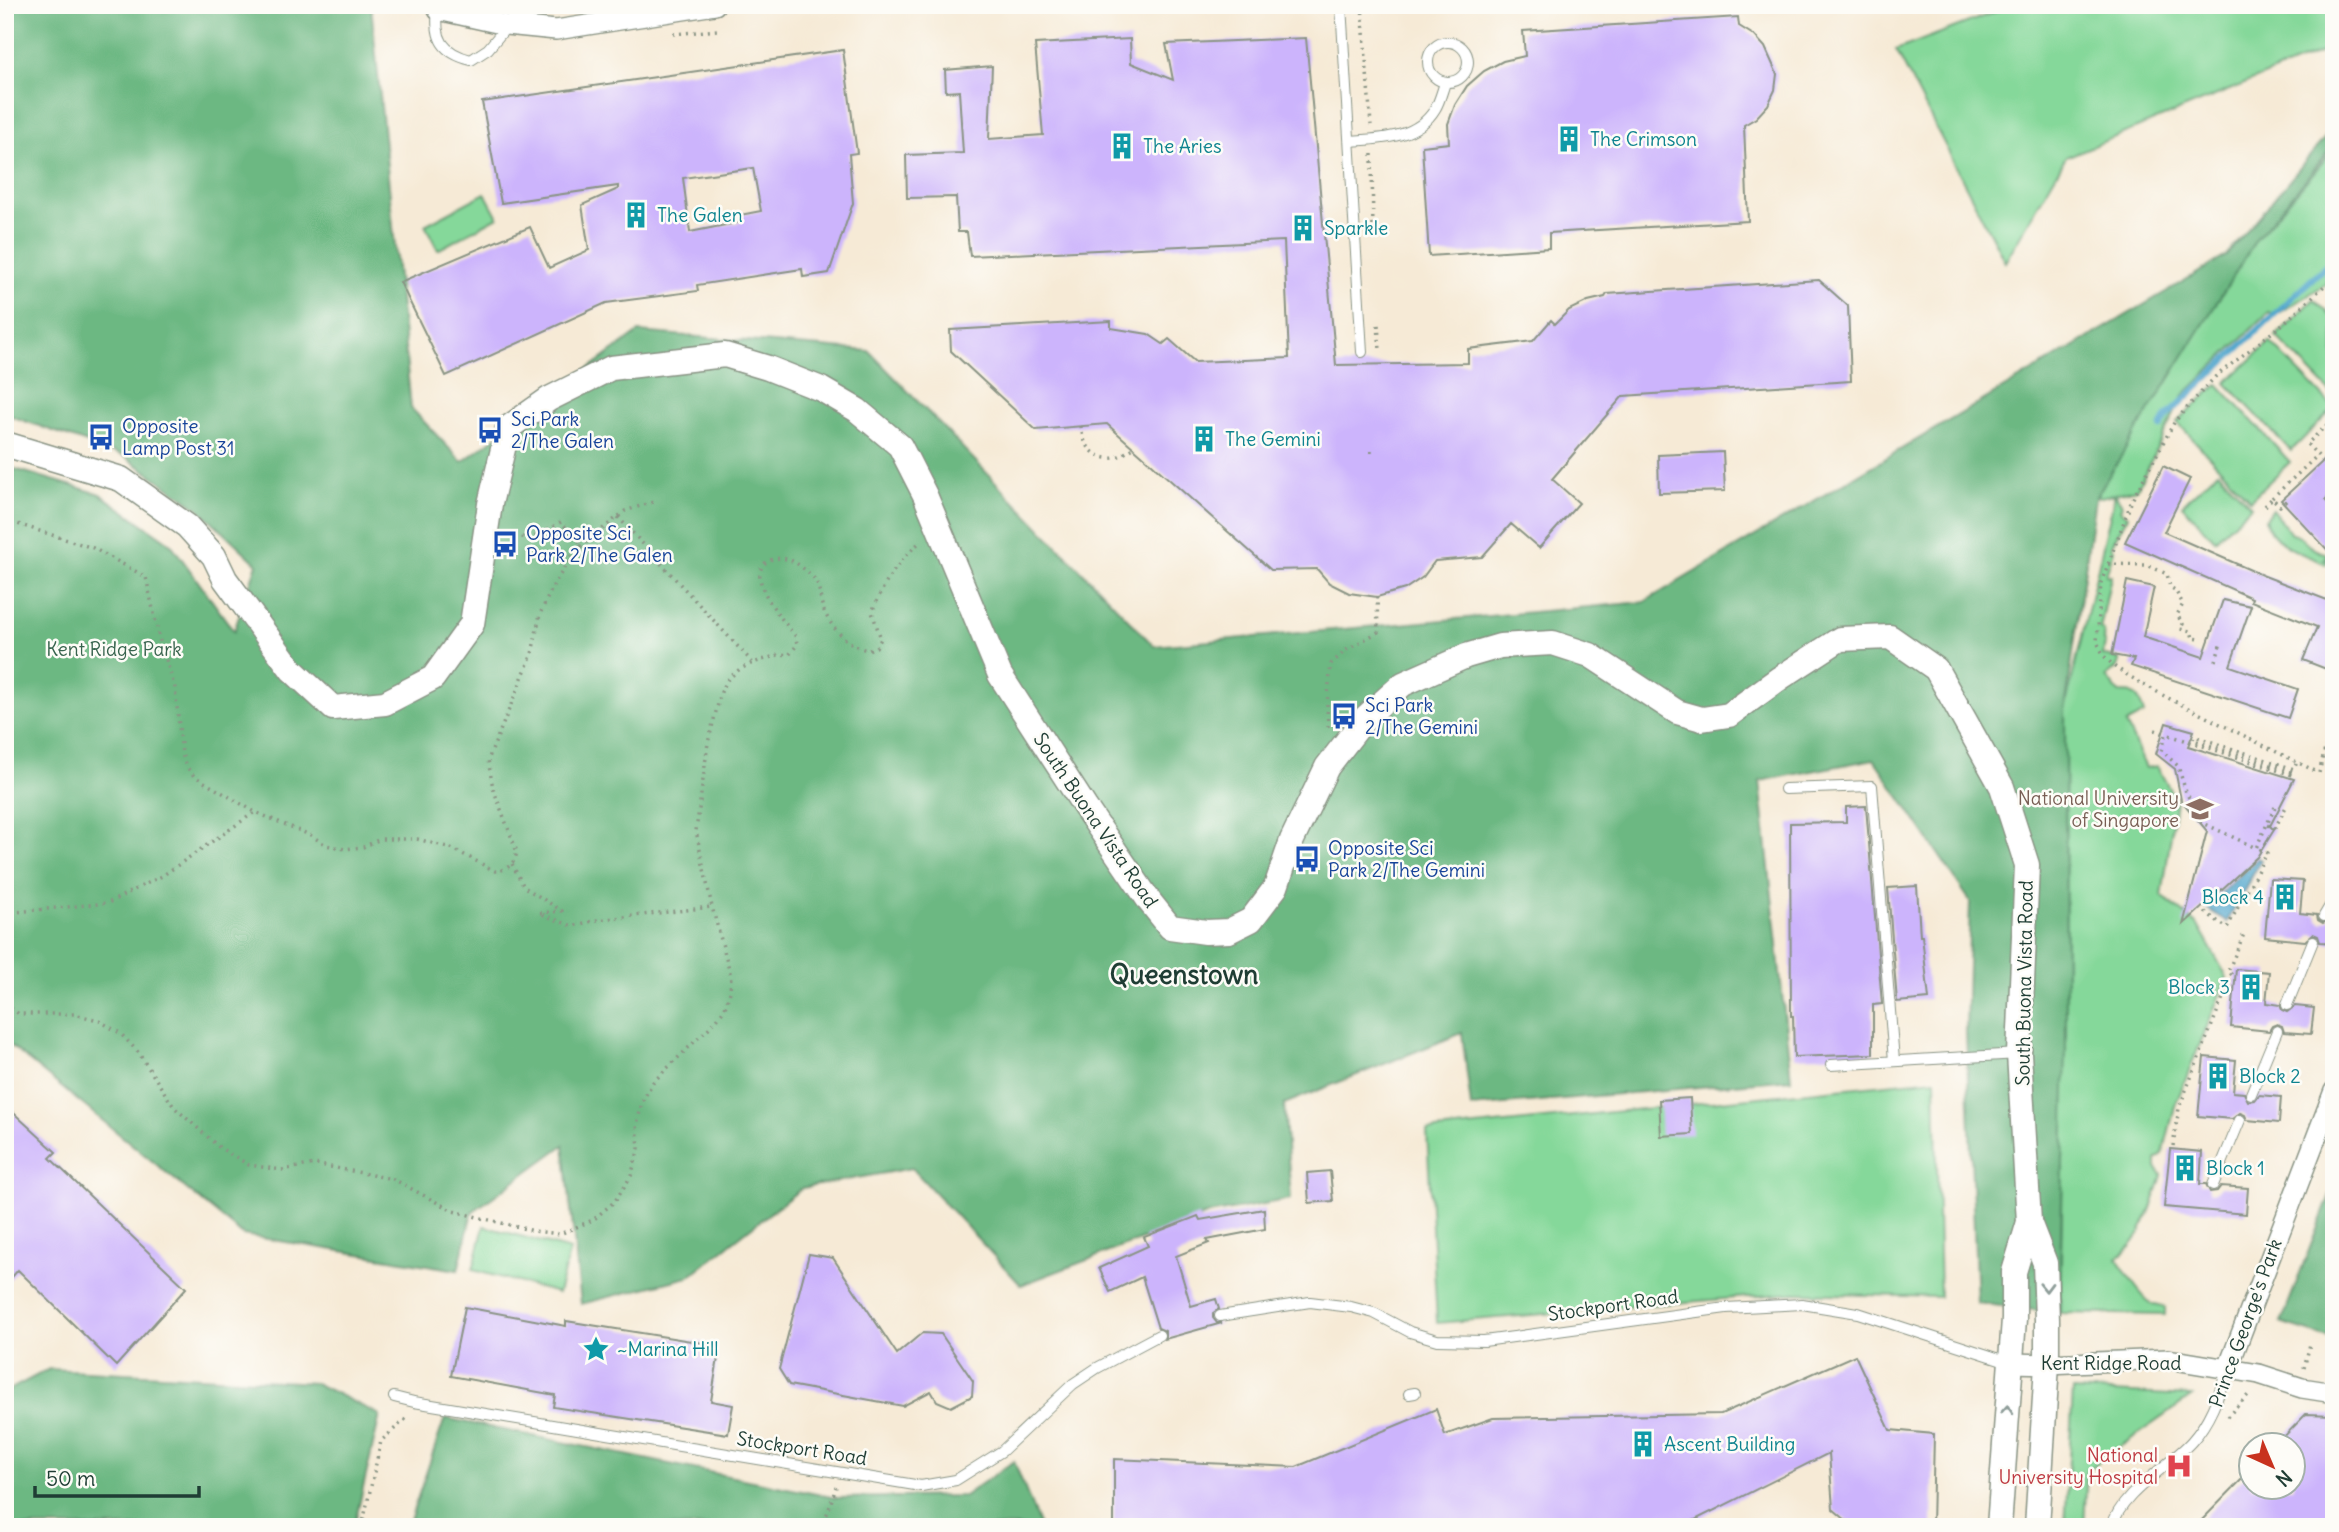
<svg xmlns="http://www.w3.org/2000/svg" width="2339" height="1532" font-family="Delius,sans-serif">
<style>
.green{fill:#85d89a;stroke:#528a67;stroke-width:2}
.forest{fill:#6cb882;stroke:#467a5b;stroke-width:2}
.water{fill:#52a7ce;stroke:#387281;stroke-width:2}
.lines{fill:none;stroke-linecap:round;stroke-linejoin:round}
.stream{stroke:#52a7ce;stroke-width:6}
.building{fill:#ccb4fc;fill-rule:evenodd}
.service-casing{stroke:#8a9485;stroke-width:12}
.minor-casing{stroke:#8a9485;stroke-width:22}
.tertiary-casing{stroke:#8a9485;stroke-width:27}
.path{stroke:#8a9485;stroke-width:3.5;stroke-dasharray:2 5;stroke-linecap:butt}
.service{stroke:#fff;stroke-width:10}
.minor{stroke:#fff;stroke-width:19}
.tertiary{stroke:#fff;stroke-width:24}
.oneway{stroke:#8f9e9a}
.labels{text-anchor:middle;stroke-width:5;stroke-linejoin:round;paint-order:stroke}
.culture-label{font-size:19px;fill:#0d838f;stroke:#fdfcf7;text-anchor:start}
.transit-label{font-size:19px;fill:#164399;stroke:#fdfcf7;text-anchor:start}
.park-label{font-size:19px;fill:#38644e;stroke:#fdfcf7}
.education-label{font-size:19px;fill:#785e54;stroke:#fdfcf7;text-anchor:end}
.street-label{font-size:19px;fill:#1f3d34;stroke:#fdfcf7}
.health-label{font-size:19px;fill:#be3a42;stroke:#fdfcf7;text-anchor:end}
.district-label{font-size:26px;font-weight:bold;fill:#1f3d34;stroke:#fdfcf7}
</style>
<rect width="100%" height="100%" fill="#fdfcf7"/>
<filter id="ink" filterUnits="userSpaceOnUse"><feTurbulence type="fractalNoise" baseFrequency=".0143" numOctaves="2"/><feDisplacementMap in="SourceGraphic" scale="14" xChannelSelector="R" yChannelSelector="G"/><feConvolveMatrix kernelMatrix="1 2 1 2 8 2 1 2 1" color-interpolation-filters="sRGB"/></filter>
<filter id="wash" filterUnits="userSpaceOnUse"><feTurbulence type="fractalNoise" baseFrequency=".00686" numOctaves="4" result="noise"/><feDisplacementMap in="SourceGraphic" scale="28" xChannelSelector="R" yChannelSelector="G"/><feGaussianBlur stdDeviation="1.57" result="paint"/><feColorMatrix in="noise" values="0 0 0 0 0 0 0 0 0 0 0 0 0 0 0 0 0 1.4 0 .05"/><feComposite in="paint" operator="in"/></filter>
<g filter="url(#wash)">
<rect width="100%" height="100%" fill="#f6ead6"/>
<g class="green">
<polygon points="2013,5 2334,5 2334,47 2066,157 2005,262 1896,50"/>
<path d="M 2334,149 L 2334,279 L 2276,315 L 2269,312 L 2183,396 L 2137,489 L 2115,494 L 2122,504 L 2120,510 L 2128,516 L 2111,546 L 2114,550 L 2106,575 L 2111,576 L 2100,629 L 2104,630 L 2103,642 L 2105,643 L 2103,655 L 2120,660 L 2117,668 L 2106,677 L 2119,693 C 2141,693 2137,695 2144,714 L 2126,724 L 2146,768 L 2157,766 L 2176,801 L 2162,896 L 2197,924 L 2227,977 L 2175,1106 L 2163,1154 L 2156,1161 L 2156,1168 L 2162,1175 C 2154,1201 2141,1245 2117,1258 C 2123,1269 2143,1300 2154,1305 C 2158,1306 2162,1306 2165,1308 L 2165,1315 L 2060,1313 L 2066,1008 L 2065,709 L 2115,494 L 2095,498 L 2257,238 Z"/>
<polygon points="485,193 498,217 438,250 425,225"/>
<polygon points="2314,299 2334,319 2334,396 2276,336"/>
<polygon points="2270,342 2334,408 2291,451 2226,383"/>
<polygon points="2218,384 2290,462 2250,500 2177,422"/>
<polygon points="2218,471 2251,506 2215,540 2182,505"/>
<path d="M 2272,509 L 2291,534 C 2308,537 2307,550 2325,553 L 2328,557 L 2324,559 L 2328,560 L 2326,564 C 2305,555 2270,544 2265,519 Z"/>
<polygon points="1935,1079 1940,1297 1795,1293 1437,1323 1427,1131"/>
<polygon points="484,1226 570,1250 558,1293 473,1270"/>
<polygon points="2073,1390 2192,1396 2087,1470 2084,1527 2065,1527"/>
</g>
<g class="forest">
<polygon points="5,5 371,5 411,408 462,462 639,332 869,351 1154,646 1644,602 2226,256 2334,127 2334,145 2257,238 2095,498 2065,709 2066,1048 2059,1313 1977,1303 1966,1031 1970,901 1874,759 1760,781 1791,1079 1471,1107 1462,1033 1284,1104 1291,1199 1209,1214 1021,1285 912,1168 802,1188 688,1277 581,1304 564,1145 472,1212 458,1270 243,1235 5,1041 5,466 100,494 171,544 234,631 257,564 198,508 124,456 5,414"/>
<polygon points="2334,1185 2334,1340 2281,1323"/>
<polygon points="49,1369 315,1383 380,1415 354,1527 5,1527 5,1392"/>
<polygon points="445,1418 836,1498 964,1496 1014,1461 1040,1527 451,1527 409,1523"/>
</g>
<polygon class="water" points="2258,858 2261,860 2227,922 2208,909 2206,907"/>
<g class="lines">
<polyline class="stream" points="2161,427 2167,416 2334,258"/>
</g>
<g id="blocks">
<g class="building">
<polygon points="1738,17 1739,26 1755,36 1765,47 1777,74 1775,90 1768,105 1756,118 1744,125 1748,221 1549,233 1549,248 1429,256 1422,146 1449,143 1448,124 1455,105 1467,86 1484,71 1503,61 1525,56 1523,31"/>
<polygon points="1306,38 1336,365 1468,363 1468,349 1533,341 1551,320 1555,324 1569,310 1588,301 1605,297 1607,294 1819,280 1848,306 1851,381 1623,396 1552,479 1579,503 1539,548 1511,524 1482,557 1435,561 1423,577 1405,589 1377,597 1349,593 1329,583 1317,569 1271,570 1107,424 1036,430 951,351 950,330 1111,321 1111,328 1148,334 1163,344 1169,339 1195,362 1289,358 1284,241 970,256 967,232 958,232 956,197 907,198 906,155 963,153 959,91 946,92 945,70 992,66 989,139 1043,135 1035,44 1130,39 1131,63 1173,80 1166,44"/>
<path d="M 843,50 L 857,153 L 849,154 L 853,203 L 829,273 L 803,277 L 802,269 L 697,285 L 698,291 L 606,303 L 446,376 L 400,282 L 530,227 L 549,268 L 589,250 L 582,205 L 618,189 L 618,186 L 501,203 L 482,102 ZM 753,168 L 761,211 L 740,215 L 741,222 L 690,232 L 683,178 Z"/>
<polygon points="2334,451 2334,491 2325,500 2334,510 2334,557 2281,500"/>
<polygon points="1723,452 1725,491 1659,493 1658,455"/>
<polygon points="2163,466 2190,479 2164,532 2262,575 2327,600 2334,586 2334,672 2303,660 2317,627 2251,601 2252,598 2125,542"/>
<polygon points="2127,581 2154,587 2143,637 2203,657 2223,600 2251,606 2230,666 2298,689 2288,718 2131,666 2134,659 2112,655"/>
<polygon points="2166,723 2194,731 2188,746 2294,779 2270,826 2274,830 2257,857 2183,925 2207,831 2181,800 2175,769 2156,754"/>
<polygon points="1866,806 1882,1004 1873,1005 1873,1054 1794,1057 1793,1016 1791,1016 1790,823 1846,822 1846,807"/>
<polygon points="2270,879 2303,881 2300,913 2317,915 2318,920 2323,923 2334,917 2334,943 2320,942 2318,936 2313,934 2305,941 2265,937"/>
<polygon points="1917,886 1920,936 1922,936 1929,999 1897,1002 1888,888"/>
<polygon points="2236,969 2269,972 2266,1003 2280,1005 2282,1010 2287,1012 2295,1006 2314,1008 2311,1034 2284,1032 2282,1026 2277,1024 2272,1026 2269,1031 2231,1027"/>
<polygon points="2204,1057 2236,1060 2233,1092 2244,1093 2248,1101 2255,1100 2259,1095 2281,1097 2279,1123 2247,1120 2245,1115 2240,1113 2232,1119 2198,1116"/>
<polygon points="1690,1098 1692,1134 1661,1136 1659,1100"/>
<polygon points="5,1105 56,1152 50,1158 186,1288 116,1366 18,1270 5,1285"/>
<polygon points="2170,1149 2202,1152 2200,1184 2206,1184 2210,1192 2217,1191 2221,1186 2248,1188 2246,1214 2164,1207"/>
<polygon points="1330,1171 1333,1201 1309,1203 1307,1173"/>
<polygon points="1264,1209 1265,1229 1207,1240 1209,1243 1176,1256 1191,1306 1216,1299 1219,1309 1213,1313 1213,1318 1217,1323 1222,1323 1165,1339 1165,1331 1158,1328 1142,1277 1110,1292 1099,1268 1148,1246 1144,1237 1198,1216 1200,1220"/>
<polygon points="809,1254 833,1258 897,1354 922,1333 941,1334 973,1381 972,1396 951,1407 937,1401 931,1391 903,1406 789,1385 779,1369"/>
<polygon points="465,1307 566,1326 566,1321 704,1343 702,1355 718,1358 711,1401 733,1405 728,1434 553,1407 555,1395 451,1376"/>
<polygon points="1855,1355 1890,1430 1934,1434 1932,1527 1854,1527 1833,1509 1829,1453 1681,1527 1114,1527 1114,1459 1296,1467 1436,1409 1445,1435 1493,1418 1721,1414"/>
<polygon points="2306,1414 2334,1415 2334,1527 2195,1527 2251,1470 2251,1487 2293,1487 2293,1445 2276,1445"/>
</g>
</g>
</g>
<g filter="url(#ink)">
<use href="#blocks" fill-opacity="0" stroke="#8a9485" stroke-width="2"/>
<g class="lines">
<g class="service-casing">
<g id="service">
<polyline points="1341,5 1362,352"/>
<path d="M 438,10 C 434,39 443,53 471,60 L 488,49 L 508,25"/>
<circle cx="1448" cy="62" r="20"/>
<path d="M 1350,141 C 1380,139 1417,139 1435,109 C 1440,101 1442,91 1445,83"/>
<polyline points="1785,789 1872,786 1894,1061"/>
<polyline points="2324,916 2334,899"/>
<polyline points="2287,1005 2313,941"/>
<polyline points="1831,1065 2019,1054"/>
<polyline points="2251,1094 2277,1031"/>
<polyline points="2213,1185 2240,1120"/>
<polyline points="1220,1316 1310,1302 1351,1307 1374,1313 1410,1332 1437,1340 1484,1341 1726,1308 1802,1304 1858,1313 2009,1362"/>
<polyline points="1409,1394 1415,1393"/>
<polyline points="394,1397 414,1402 921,1486 956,1480 1002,1451 1073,1384 1097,1368 1159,1335"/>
<path d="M 2112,1527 C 2120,1493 2170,1466 2192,1441 C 2211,1420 2219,1394 2228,1368"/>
</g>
</g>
<g class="minor-casing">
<g id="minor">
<polyline points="438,10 506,25 556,30 715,5"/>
<polyline points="2010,1363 2047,1364 2168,1359 2259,1374 2302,1388 2334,1393"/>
<polyline points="2228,1368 2334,1091"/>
</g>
</g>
<g class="tertiary-casing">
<g id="tertiary">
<polyline points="5,444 121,479 187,526 214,556 225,579 292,670 333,708 385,703 433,678 472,624 490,504 508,428 549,399 611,368 725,355 768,368 821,389 857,410 900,446 925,495 1000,675 1085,807 1150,902 1170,927 1206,932 1229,931 1251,920 1276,887 1292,840 1327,767 1366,717 1403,684 1466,656 1500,646 1553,643 1590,655 1677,712 1702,719 1729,715 1780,678 1840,639 1890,637 1936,669 2002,787 2027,865 2019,1054 2029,1222 2045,1263 2047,1320 2047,1364 2037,1527"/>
<polyline points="1999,1527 2014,1319 2014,1272 2029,1222"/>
</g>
</g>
<g class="path">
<polyline points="1362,5 1371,125"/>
<polyline points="1012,8 1025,5"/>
<polyline points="673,34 718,30"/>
<polyline points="1372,154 1373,237"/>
<polyline points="2334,277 2284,323 2215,377 2175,421 2132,500 2101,583 2097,642 2104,656 2115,667 2129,676 2166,697 2319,773 2334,712"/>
<polyline points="1378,325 1380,350"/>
<path d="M 1081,426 C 1082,443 1094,460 1113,458 C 1119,457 1128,451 1134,448"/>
<polyline points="2334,430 2334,432"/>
<polyline points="2334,443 2331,446 2334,450"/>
<polyline points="1371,451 1371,453"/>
<polyline points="2323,461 2307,444 2334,418"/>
<polyline points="2272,498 2318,455"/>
<polyline points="2265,506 2272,498 2280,506 2287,500"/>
<polyline points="618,517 753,663"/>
<path d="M 5,520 L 93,548 L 146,577 L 160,641 L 175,688 L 182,754 L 186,766 L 194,776 L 255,812 L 310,835 L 326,845 L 345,849 L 363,847 L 380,839 L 417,839 L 451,848 L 495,871 C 507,870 514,865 517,852 L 493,788 L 488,760 L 532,654 L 540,614 L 553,586 L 575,551 L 625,511 L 653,502"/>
<polyline points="508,534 531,539 561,522 582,545"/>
<polyline points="2108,564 2147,565 2167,574 2170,587 2175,590 2183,604 2177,615 2183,624 2180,629 2191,631 2193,638 2200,639"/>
<polyline points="2216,661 2221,642"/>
<polyline points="1328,727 1327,704 1331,664 1346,650 1378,632 1377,597"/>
<polyline points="2155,730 2166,734"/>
<polyline points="2275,807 2256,848 2201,822 2186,792 2178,766 2162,751 2166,734 2292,775 2293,772 2193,740 2194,736 2294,769 2297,762"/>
<polyline points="2268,825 2275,828 2287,805"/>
<polyline points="512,864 524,887 562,911 539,913 572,926 597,920 712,907"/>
<polyline points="2205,912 2227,928 2267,853 2256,848"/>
<polyline points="5,913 108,903 162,876 255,812"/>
<path d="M 5,1004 L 19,1014 L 74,1014 L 98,1020 L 120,1033 L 138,1052 L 174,1107 L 220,1148 L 249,1165 L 282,1170 L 315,1164 L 393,1179 L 453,1211 L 534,1231 L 560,1234 L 593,1220 L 615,1201 L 631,1176 L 639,1148 L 637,1125 L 642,1102 L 653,1082 L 715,1022 L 725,1008 L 730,992 L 731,976 L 712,907 L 696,831 L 708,743 L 721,692 L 728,679 L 740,669 L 753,663 L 781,654 L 789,655 L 797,645 L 796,637 C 785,622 740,574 770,560 C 778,557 789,558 796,563 C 802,567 812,575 816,581 C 820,588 820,600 823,608 C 829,626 849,647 868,650 L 876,647 L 881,639 L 872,612 C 883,585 897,562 919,543"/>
<polyline points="2173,1146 2179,1108 2232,975 2228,971 2244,934"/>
<polyline points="2304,1368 2310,1344"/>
<polyline points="2227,1417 2251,1392"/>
<polyline points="362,1527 381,1441 408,1417"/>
<polyline points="820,1527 828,1512 836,1487"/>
</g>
<use href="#service" class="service"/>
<use href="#minor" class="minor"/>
<use href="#tertiary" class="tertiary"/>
</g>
<defs><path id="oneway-chevron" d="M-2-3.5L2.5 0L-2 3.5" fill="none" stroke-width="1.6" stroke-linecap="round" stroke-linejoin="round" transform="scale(1.75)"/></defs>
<g class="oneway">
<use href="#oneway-chevron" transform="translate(2046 1287) rotate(89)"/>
<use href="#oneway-chevron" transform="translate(2007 1410) rotate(-86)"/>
</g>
</g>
<defs>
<g id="building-bare" transform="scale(2.1)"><path d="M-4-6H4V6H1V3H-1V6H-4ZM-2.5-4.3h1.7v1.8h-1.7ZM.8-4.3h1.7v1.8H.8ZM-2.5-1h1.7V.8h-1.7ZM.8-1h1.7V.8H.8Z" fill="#0f9aa8" stroke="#fdfcf7" stroke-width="2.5" paint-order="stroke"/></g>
<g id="bus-bare" transform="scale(2.1)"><path d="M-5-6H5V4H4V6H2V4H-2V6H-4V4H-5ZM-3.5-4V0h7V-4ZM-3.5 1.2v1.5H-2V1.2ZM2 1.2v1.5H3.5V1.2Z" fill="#1a4fb4" stroke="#fdfcf7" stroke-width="2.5" paint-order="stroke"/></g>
<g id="university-bare" transform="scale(2.1)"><path d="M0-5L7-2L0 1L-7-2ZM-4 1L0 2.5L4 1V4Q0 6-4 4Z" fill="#8d6e63" stroke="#fdfcf7" stroke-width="2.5" paint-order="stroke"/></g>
<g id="sight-bare" transform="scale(2.1)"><path d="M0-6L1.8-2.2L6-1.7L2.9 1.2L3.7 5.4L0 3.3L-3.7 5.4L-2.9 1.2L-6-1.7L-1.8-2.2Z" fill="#0f9aa8" stroke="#fdfcf7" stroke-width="2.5" paint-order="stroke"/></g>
<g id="hospital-bare" transform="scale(2.1)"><path d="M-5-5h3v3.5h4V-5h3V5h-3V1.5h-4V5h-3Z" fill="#e0444e" stroke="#fdfcf7" stroke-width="2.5" paint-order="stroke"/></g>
</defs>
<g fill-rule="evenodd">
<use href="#building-bare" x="1569" y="139"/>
<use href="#building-bare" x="1122" y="146"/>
<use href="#building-bare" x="636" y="215"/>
<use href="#building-bare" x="1303" y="228"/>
<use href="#bus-bare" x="490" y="430"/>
<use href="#bus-bare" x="101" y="437"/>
<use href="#building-bare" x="1204" y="439"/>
<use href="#bus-bare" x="505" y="544"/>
<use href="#bus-bare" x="1344" y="716"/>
<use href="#university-bare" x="2200" y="809"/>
<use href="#bus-bare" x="1307" y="859"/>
<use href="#building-bare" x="2285" y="897"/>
<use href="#building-bare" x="2251" y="987"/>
<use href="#building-bare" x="2218" y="1076"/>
<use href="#building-bare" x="2185" y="1168"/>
<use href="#sight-bare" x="596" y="1349"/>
<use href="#building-bare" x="1643" y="1444"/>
<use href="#hospital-bare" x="2179" y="1466"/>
</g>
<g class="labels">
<g class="culture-label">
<text x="1590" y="146">The Crimson</text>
<text x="1143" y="153">The Aries</text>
<text x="657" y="222">The Galen</text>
<text x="1324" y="235">Sparkle</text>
<text x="1225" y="446">The Gemini</text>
<text x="2264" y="904" text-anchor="end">Block 4</text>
<text x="2230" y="994" text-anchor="end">Block 3</text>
<text x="2239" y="1083">Block 2</text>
<text x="2206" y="1175">Block 1</text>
<text x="617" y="1356">~Marina Hill</text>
<text x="1664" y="1451">Ascent Building</text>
</g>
<g class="transit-label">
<text x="511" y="426">Sci Park<tspan x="511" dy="22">2/The Galen</tspan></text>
<text x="122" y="433">Opposite<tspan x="122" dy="22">Lamp Post 31</tspan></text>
<text x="526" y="540">Opposite Sci<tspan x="526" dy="22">Park 2/The Galen</tspan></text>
<text x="1365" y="712">Sci Park<tspan x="1365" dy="22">2/The Gemini</tspan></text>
<text x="1328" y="855">Opposite Sci<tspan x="1328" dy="22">Park 2/The Gemini</tspan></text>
</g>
<g class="park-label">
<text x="114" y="656">Kent Ridge Park</text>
</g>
<g class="education-label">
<text x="2179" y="805">National University<tspan x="2179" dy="22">of Singapore</tspan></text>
</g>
<g class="street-label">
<text transform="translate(1096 820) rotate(56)" y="7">South Buona Vista Road</text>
<text transform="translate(2024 983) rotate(-89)" y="7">South Buona Vista Road</text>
<text transform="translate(1613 1305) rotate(-8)" y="7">Stockport Road</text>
<text transform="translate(2245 1323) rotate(-70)" y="7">Prince George's Park</text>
<text x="2111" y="1370">Kent Ridge Road</text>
<text transform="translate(802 1448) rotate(9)" y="7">Stockport Road</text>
</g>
<g class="health-label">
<text x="2158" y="1462">National<tspan x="2158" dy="22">University Hospital</tspan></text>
</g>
<g class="district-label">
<text x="1184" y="984">Queenstown</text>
</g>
</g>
<rect width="2339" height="1532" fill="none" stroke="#fdfcf7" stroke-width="28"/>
<g transform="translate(2272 1466) rotate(136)"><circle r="33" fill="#fdfcf7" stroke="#a4b0a9" stroke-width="2"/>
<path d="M0-5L12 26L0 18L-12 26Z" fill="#c8321e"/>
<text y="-10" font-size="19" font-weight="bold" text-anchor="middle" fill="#1f3d34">N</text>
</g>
<path d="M35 1486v10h164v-10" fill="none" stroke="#1f3d34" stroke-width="3.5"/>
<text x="46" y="1486" font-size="21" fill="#1f3d34" stroke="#fdfcf7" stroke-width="5" paint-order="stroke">50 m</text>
</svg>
